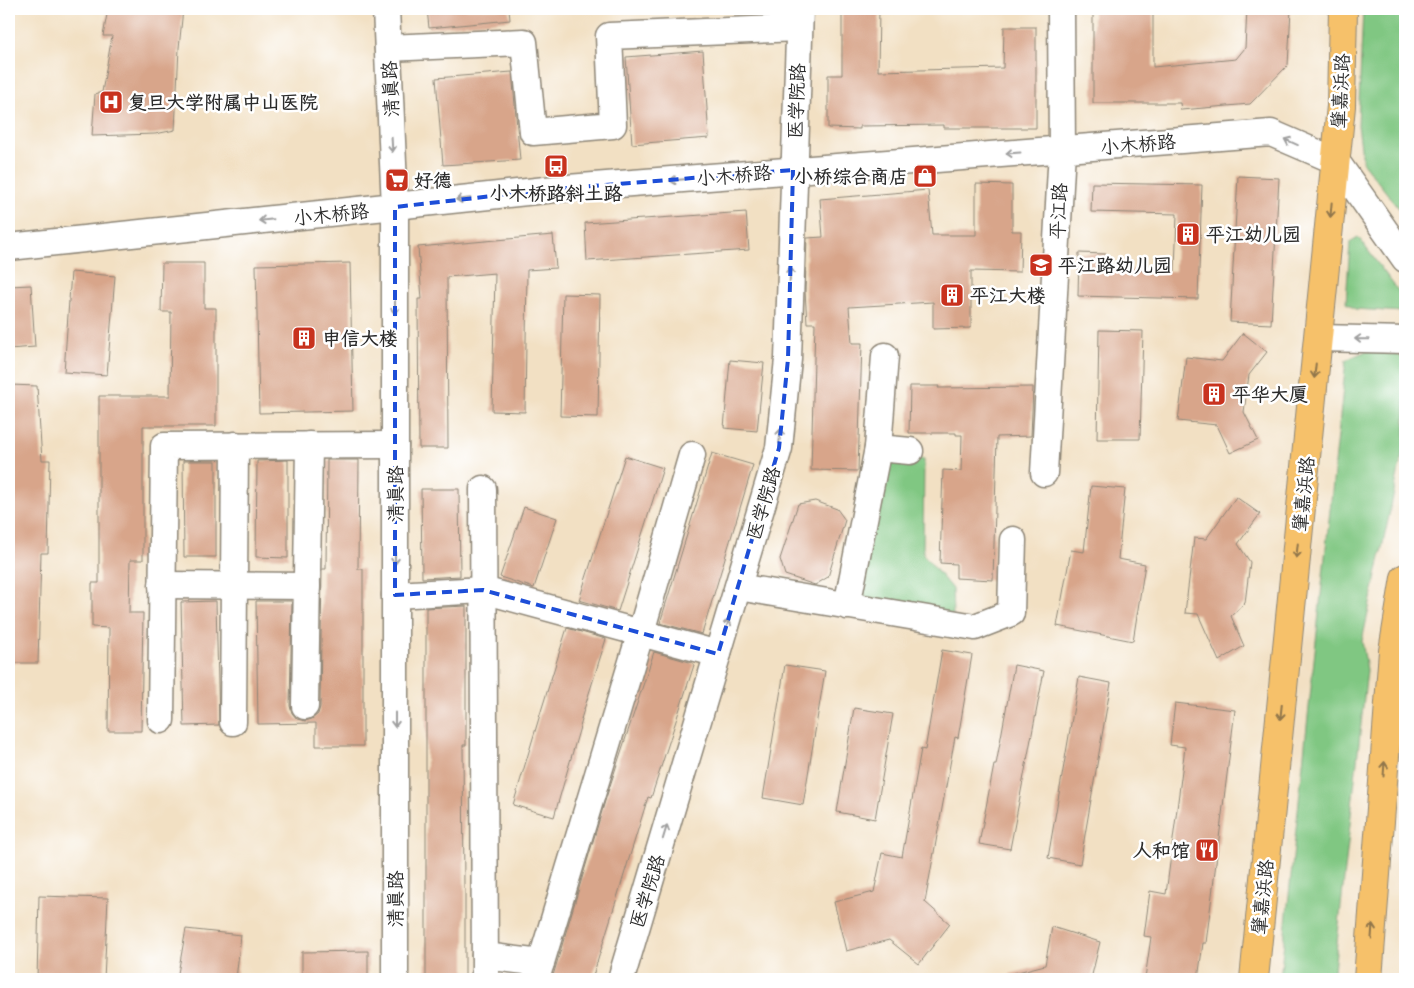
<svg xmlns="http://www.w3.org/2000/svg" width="1414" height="988" font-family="'Architects Daughter','LXGW WenKai TC',sans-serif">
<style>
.green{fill:#80c782;stroke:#567956}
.building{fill:#d8a58a}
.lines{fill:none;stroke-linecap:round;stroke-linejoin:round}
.minor-casing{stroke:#8e8677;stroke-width:29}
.major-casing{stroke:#8e8677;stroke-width:30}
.minor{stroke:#fff;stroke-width:26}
.major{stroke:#f6c16b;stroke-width:28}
.oneway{stroke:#a0a0a0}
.oneway2{stroke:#90764b}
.marked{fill:none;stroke:#1d4ed8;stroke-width:4;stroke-dasharray:10 6;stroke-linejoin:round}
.labels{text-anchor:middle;stroke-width:5;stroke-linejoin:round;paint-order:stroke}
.street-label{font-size:19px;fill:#2b2b2b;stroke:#fff}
.poi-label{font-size:19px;font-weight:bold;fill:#2b2b2b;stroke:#fff;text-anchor:start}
</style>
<rect width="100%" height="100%" fill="#fff"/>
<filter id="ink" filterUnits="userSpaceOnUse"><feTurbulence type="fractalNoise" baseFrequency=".02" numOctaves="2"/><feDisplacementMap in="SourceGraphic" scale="10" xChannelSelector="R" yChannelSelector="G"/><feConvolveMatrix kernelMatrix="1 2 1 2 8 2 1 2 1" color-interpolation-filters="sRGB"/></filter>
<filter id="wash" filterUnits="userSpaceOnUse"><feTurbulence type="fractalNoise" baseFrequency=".0096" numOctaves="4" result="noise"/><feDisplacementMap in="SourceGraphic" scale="20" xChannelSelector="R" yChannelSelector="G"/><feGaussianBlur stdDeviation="1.12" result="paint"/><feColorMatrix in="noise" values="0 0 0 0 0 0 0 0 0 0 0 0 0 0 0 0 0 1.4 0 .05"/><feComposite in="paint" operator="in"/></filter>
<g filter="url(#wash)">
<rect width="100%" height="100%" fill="#f2e0c3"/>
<g class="green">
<polygon points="1363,9 1405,9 1405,216 1363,163 1358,125"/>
<polygon points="1358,237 1405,300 1405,306 1402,312 1355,309 1346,303 1350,242"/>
<polygon points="1366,351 1398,355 1405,361 1405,441 1362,641 1367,670 1333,979 1280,979 1346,360"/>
<polygon points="904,458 924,459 923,554 952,589 953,615 860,600 883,468"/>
</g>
<g id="blocks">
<g class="building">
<polygon points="108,9 183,9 179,48 175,130 155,134 92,136 95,94 102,92 112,36 103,36"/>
<polygon points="427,9 509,9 510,20 429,28"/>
<polygon points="842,9 879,9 878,71 1003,68 1004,27 1036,27 1036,128 944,128 944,125 860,126 860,129 828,128 828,75 842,75"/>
<polygon points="1093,9 1153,9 1153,67 1236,59 1245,48 1247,9 1291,9 1288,65 1250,104 1181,110 1180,103 1093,103"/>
<polygon points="703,51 709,138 632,144 626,57"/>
<polygon points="512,72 520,160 443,165 436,78"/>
<polygon points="1238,176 1279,178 1271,324 1230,322"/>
<polygon points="1092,183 1202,185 1198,299 1078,296 1079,253 1106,254 1105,269 1175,271 1177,214 1091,212"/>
<polygon points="976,184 1012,185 1012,231 1021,231 1020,272 971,271 971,328 933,329 933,302 849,307 852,343 862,343 858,471 811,470 815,323 807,323 805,291 807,238 823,237 820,199 928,190 932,235 976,235"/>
<polygon points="746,212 749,250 587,261 585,223"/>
<polygon points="553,235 556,268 527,270 525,412 492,411 495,273 447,277 448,448 419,448 418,299 422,299 418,247"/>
<polygon points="162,263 204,263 204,308 216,308 216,426 143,426 143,560 130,560 129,613 143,613 141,731 108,731 109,628 92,627 92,583 99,583 99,396 170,396 171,312 161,312"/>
<polygon points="350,263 353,411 259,413 256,265"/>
<polygon points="71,272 115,276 107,375 64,372"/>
<polygon points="31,285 35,347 9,349 9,286"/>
<polygon points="563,294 600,295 598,417 560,416"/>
<polygon points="1099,330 1143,331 1140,439 1097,439"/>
<polygon points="1243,333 1267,352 1249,375 1244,412 1258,440 1230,453 1217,425 1178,421 1186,357 1222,361"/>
<polygon points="730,360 764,363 757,431 724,428"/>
<polygon points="10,385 37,386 42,460 50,460 48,553 41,553 38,663 9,663"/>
<polygon points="910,386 939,386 938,388 1033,387 1031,436 997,437 993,580 956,578 956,564 940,563 943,470 961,471 962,435 956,435 956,433 909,433"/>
<polygon points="712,453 753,465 702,634 660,623"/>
<polygon points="625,456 663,468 618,611 579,600"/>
<polygon points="288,460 288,558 256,557 257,461"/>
<polygon points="327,460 359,460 358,569 363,569 363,746 316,746 316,723 258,724 256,601 292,601 290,706 292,713 297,719 305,721 312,719 318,714 320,707 322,569 326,569"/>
<polygon points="183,461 216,461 216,557 184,557"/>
<polygon points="1091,486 1125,489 1118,559 1145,564 1133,641 1057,626 1071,550 1084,552"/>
<polygon points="421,489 459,489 460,576 422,578"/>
<polygon points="1236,497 1260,514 1238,544 1250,562 1245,603 1231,616 1244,646 1219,661 1198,614 1185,613 1194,538 1206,539"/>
<polygon points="815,501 837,509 845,520 828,577 815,585 785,575 780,559 798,504"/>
<polygon points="524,507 557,518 534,588 500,577"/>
<polygon points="216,601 219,725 184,726 181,602"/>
<polygon points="466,606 466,745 463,745 464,889 465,889 465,979 426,979 426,608"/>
<polygon points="567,628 606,639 581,719 582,720 554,817 513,805 542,708"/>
<polygon points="942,650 972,655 958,738 955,737 925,902 950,924 919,964 889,940 846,951 834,902 874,892 882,853 902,857 921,749 925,750"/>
<polygon points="654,652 693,663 694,665 651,798 648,797 592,979 552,979 605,801"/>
<polygon points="785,665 825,671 803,805 763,798"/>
<polygon points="1014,665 1044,671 1010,849 979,844 994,765 996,765"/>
<polygon points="1079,677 1111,683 1080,864 1048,858"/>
<polygon points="1175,703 1235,710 1206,943 1203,943 1198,979 1145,979 1151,937 1144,936 1150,891 1166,894 1185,747 1170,745"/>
<polygon points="854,708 893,714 875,819 837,812"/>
<polygon points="39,896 108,898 104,979 37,979"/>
<polygon points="1052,927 1100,942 1091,979 1011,979 1010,974 1045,965"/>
<polygon points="186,929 241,935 236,979 177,979"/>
<polygon points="368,951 368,979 302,979 302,952"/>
</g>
</g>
</g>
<g filter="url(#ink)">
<use href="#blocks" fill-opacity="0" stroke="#8e8677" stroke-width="1"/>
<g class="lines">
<g class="minor-casing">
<g id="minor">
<polyline points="386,9 395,207 395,979"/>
<polyline points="388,48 524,42 533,132 613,125 609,36 799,28"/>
<polyline points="9,247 555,189 1271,133 1336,161 1405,259"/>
<polyline points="1319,338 1405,340"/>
<polyline points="878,448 910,451"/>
<polyline points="1044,473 1062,150 1061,9"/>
<polyline points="483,489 485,979"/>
<polyline points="162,585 307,586"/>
<polyline points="738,587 975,627 1011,613 1013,540"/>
<polyline points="395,595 483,590 718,654"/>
<polyline points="847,606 878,448 885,356"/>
<polyline points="305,706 309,445"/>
<polyline points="161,720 164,446 395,445"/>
<polyline points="233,722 235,445"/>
<polyline points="485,956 541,963"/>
<polyline points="536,979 641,632 692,455"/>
<polyline points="621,979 779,448 788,359 800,9"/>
</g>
</g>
<g class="major-casing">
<g id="major">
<polyline points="1254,979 1341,106 1343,9"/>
<polyline points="1368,979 1393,651 1405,578"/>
</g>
</g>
<use href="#minor" class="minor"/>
<use href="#major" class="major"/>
</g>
<defs><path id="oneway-shaft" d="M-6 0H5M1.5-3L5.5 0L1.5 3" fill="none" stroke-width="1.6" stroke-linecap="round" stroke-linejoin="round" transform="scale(1.25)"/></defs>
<g class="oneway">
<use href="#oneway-shaft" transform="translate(1291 142) rotate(-156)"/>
<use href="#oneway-shaft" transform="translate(392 145) rotate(87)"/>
<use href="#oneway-shaft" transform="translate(1013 153) rotate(176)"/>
<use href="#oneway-shaft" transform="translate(677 180) rotate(175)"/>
<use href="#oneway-shaft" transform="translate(463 199) rotate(174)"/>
<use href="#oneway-shaft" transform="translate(266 220) rotate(174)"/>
<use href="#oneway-shaft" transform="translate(790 274) rotate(-88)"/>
<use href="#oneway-shaft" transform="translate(395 307) rotate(90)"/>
<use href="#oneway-shaft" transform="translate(1362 339) rotate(-179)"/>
<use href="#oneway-shaft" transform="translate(780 436) rotate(-84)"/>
<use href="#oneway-shaft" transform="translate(395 557) rotate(90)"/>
<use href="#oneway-shaft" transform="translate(727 626) rotate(-73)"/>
<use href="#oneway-shaft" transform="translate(395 720) rotate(90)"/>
<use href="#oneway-shaft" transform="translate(665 832) rotate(-73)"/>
</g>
<g class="oneway2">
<use href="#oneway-shaft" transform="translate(1331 210) rotate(95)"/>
<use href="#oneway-shaft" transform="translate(1315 371) rotate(96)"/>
<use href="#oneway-shaft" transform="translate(1297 551) rotate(96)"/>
<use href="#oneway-shaft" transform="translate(1281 712) rotate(96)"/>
<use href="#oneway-shaft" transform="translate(1384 769) rotate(-86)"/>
<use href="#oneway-shaft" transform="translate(1372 931) rotate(-86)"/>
</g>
</g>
<path class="marked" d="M 793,170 L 788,359 L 779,448 L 718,654 L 483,590 L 395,595 L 395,207 L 555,189 Z"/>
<defs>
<g id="hospital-square" transform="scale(1.25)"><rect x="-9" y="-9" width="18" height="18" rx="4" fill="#c8321e" stroke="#fff"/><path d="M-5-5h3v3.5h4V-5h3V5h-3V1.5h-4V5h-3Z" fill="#fff"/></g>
<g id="bus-square" transform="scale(1.25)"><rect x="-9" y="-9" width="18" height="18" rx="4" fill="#c8321e" stroke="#fff"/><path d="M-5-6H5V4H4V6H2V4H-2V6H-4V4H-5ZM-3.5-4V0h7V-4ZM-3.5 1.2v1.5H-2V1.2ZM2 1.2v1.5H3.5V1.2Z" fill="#fff"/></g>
<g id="shop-square" transform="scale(1.25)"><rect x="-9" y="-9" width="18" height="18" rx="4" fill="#c8321e" stroke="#fff"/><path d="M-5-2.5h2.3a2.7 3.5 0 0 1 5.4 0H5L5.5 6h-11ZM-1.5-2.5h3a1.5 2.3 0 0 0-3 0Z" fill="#fff"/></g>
<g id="supermarket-square" transform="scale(1.25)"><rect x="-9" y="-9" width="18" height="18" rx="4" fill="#c8321e" stroke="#fff"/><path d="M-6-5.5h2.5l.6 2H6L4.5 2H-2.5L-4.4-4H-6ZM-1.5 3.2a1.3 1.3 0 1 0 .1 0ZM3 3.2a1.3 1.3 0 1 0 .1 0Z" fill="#fff"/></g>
<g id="building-square" transform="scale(1.25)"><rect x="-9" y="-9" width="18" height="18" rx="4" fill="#c8321e" stroke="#fff"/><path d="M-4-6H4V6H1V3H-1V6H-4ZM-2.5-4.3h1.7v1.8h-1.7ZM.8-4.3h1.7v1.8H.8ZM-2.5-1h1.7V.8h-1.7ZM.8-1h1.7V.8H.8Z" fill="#fff"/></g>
<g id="school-square" transform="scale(1.25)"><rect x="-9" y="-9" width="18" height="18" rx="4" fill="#c8321e" stroke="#fff"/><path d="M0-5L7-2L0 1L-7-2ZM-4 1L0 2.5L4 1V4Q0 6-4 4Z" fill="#fff"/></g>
<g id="restaurant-square" transform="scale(1.25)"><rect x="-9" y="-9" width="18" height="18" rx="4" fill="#c8321e" stroke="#fff"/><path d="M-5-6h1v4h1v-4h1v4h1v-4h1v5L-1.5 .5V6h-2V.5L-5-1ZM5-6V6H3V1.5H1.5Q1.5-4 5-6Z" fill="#fff"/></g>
</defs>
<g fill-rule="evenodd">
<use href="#hospital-square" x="111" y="102"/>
<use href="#bus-square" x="556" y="166"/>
<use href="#shop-square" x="925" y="176"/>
<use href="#supermarket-square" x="397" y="180"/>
<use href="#building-square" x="1188" y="234"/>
<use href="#school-square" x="1041" y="265"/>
<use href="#building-square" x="952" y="295"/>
<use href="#building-square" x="304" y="338"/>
<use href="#building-square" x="1214" y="394"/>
<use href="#restaurant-square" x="1207" y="850"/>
</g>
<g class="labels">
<g class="street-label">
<text transform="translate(390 89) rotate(-93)" y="7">清真路</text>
<text transform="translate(1340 91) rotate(-87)" y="7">肇嘉浜路</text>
<text transform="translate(796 101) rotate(-88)" y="7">医学院路</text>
<text transform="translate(1138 144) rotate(-5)" y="7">小木桥路</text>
<text transform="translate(734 175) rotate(-5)" y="7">小木桥路</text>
<text transform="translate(1058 211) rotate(-87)" y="7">平江路</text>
<text transform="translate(331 214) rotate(-6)" y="7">小木桥路</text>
<text transform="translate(395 494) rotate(-90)" y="7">清真路</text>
<text transform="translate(1303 494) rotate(-84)" y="7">肇嘉浜路</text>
<text transform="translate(763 503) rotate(-74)" y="7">医学院路</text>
<text transform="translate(647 891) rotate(-73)" y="7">医学院路</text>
<text transform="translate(1262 897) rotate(-84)" y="7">肇嘉浜路</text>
<text transform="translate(395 899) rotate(-90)" y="7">清真路</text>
</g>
<g class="poi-label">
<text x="128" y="109">复旦大学附属中山医院</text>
<text x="908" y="183" text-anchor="end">小桥综合商店</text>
<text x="414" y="187">好德</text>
<text x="556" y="200" text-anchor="middle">小木桥路斜土路</text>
<text x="1206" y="241">平江幼儿园</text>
<text x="1058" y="272">平江路幼儿园</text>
<text x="970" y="302">平江大楼</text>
<text x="322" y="345">申信大楼</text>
<text x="1232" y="401">平华大厦</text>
<text x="1190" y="857" text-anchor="end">人和馆</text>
</g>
</g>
<rect width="1414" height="988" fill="none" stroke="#fff" stroke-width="30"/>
</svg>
